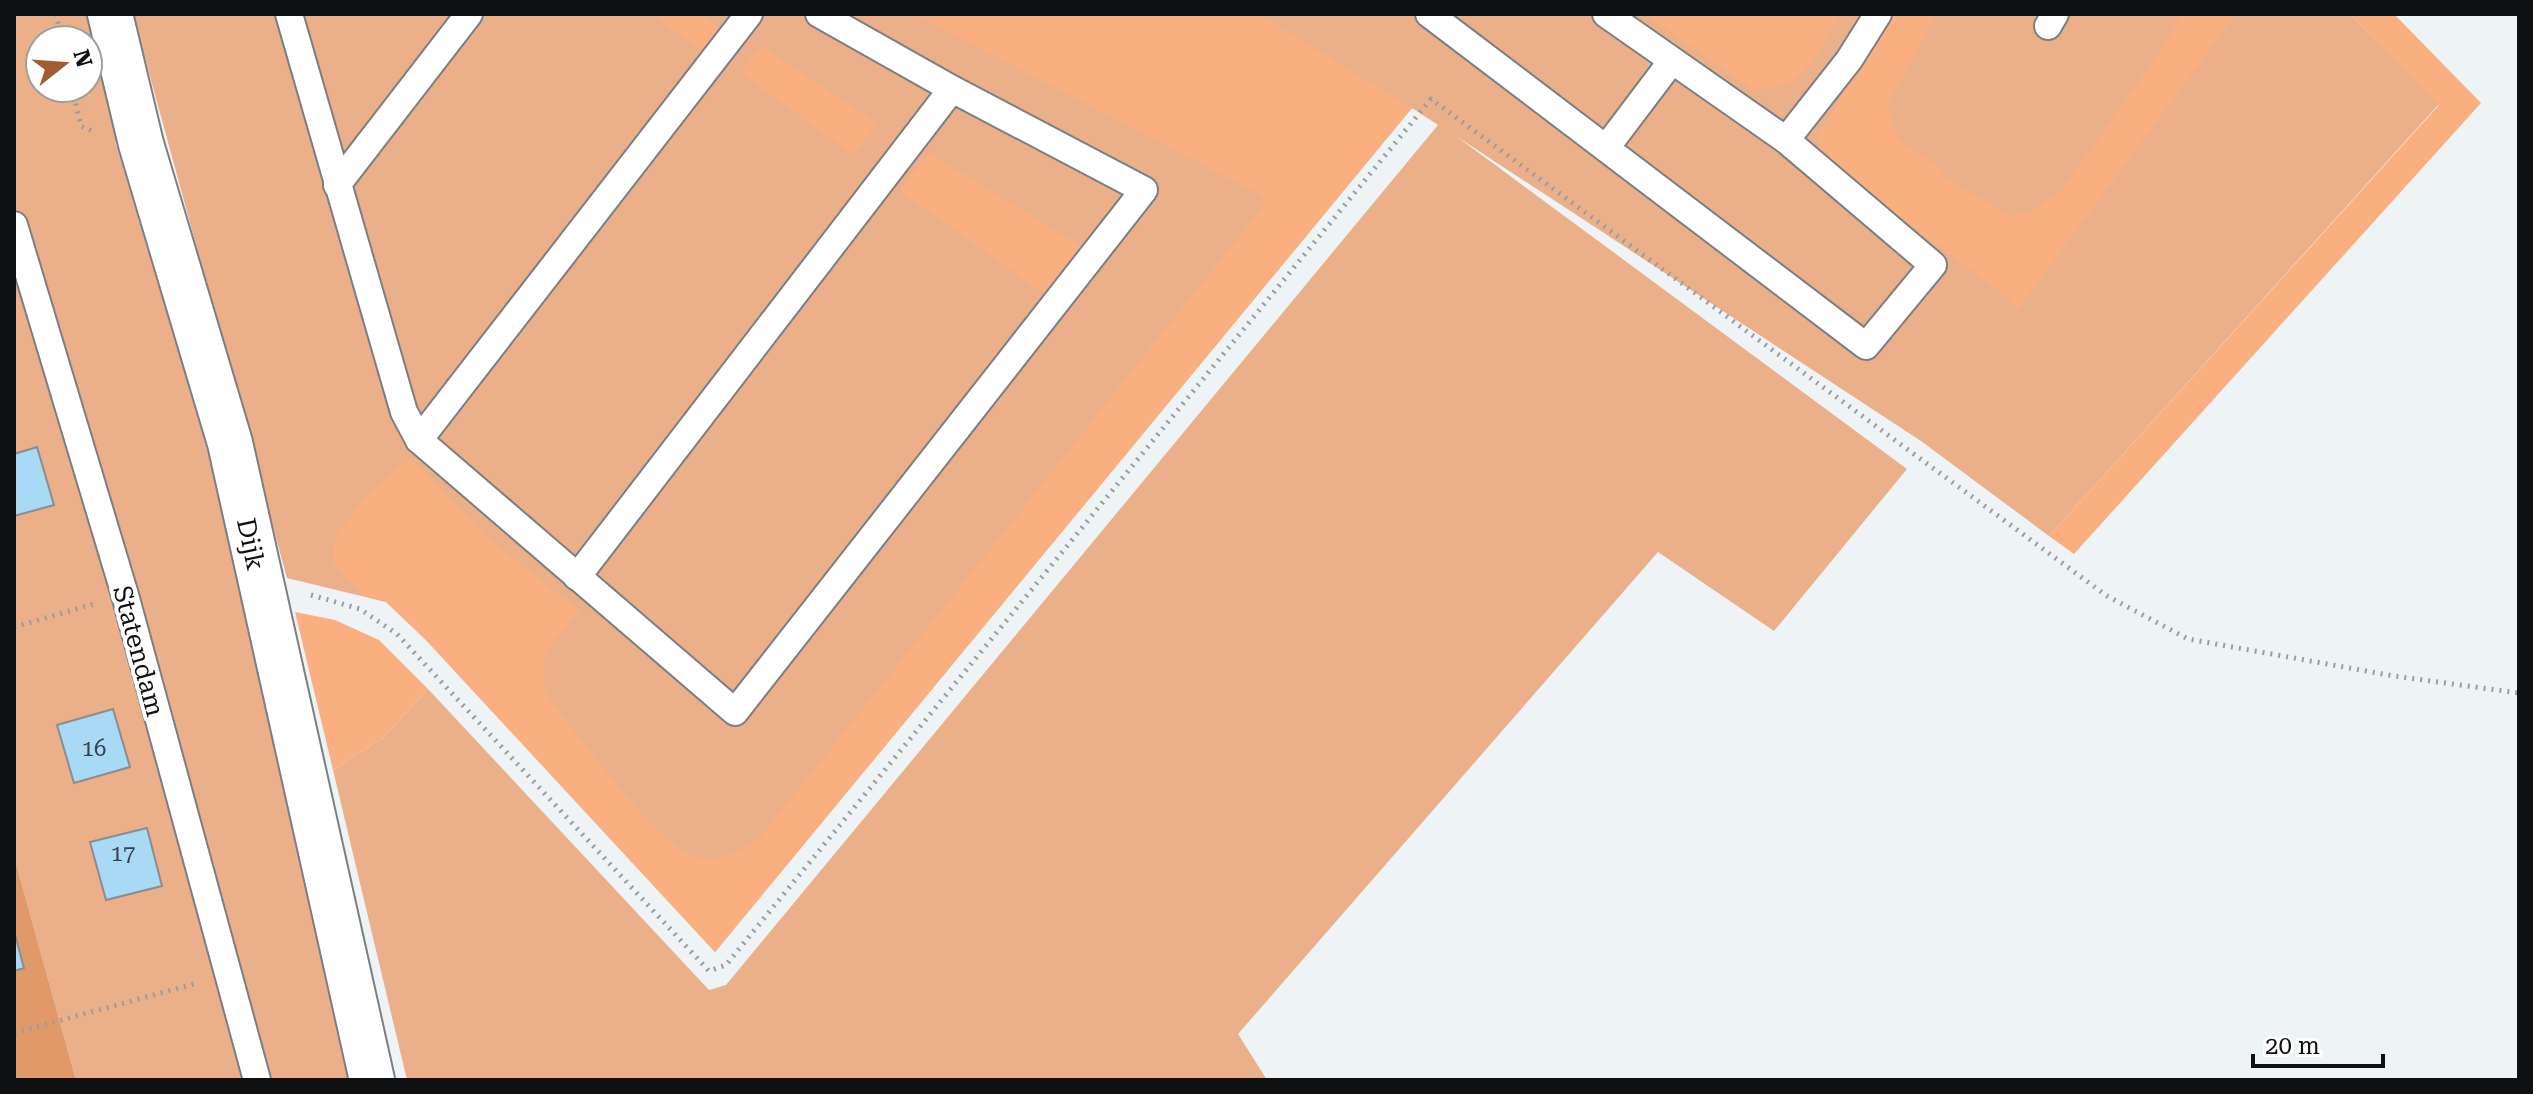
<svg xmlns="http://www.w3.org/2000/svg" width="2533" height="1094" font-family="'Roboto Serif',serif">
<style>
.green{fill:#ebaf89;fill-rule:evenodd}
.forest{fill:#f9af80}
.water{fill:#e1996a}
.building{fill:#a8d9f5;stroke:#898d90;stroke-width:2}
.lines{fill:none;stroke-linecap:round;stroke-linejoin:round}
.service-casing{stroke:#7b7f82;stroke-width:30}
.minor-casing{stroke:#7b7f82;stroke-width:48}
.path{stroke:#999d9f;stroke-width:5;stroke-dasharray:2 6;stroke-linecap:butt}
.service{stroke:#fff;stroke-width:26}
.minor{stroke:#fff;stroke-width:44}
.labels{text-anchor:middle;stroke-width:8;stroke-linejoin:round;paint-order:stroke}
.number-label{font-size:22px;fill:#34424a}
.street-label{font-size:26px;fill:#0e1011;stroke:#fff}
</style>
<rect width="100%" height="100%" fill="#eef3f5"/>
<g class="green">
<path d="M 14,14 L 92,14 L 125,146 L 115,141 L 200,422 L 366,1080 L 76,1080 L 14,856 ZM 40,40 L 88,40 L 88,88 L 40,88 Z"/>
<polygon points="133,14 2350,14 2439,104 2049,536 1921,441 1456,136 1907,469 1774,631 1658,552 1238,1034 1267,1080 407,1080 333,770 383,738 428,689 709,990 726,985 1438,125 1412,108 715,952 425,639 386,602 287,578"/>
</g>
<g class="forest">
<polygon points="651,14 700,14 723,29 706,53"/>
<path d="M 914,14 L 1259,14 L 1412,108 L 715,952 L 425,639 L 386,602 L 363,596 L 334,564 L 333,554 L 337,534 L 368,494 L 410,458 L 485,536 L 580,611 C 554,641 534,655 549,698 C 576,732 662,853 701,859 C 726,862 742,849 762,835 L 1264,206 L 1261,195 Z"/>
<path d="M 1646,14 L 1841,14 C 1816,54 1807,92 1752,89 Z"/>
<polygon points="1894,14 1936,14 1888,105 1897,137 1904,145 1937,164 1944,177 2012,217 2031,211 2063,189 2161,50 2181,14 2236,14 2017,311 2009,299 1847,177 1821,154 1817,136"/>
<polygon points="2350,14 2394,14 2481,103 2074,554 2049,536 2439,105"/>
<polygon points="761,46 877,124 853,155 741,73"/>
<polygon points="929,153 1084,248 1046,295 900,191"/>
<polygon points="295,612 335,620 379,640 428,689 383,738 333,770"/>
</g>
<polygon class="water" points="14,856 76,1080 14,1080"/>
<g class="building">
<polygon points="37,447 54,505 14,516 14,454"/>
<polygon points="113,709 130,767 74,783 57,725"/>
<polygon points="147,828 162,886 106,900 90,842"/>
<polygon points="14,931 24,968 14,971"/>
</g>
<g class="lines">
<g class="service-casing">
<g id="service">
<polyline points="289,14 404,412 419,440 735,712 1144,190 952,89 819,14"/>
<polyline points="1429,14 1866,346 1933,265 1786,140"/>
<polyline points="1606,14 1786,140 1849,60 1878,14"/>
<polyline points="2048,26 2055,14"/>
<polyline points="1606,148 1671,62"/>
<polyline points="337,185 469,14"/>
<polyline points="14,225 125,595 257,1080"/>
<polyline points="419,440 749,14"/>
<polyline points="577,577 952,89"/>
</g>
</g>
<g class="minor-casing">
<polyline id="minor" points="110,14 141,144 230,443 372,1080"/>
</g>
<g class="path">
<polyline points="56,14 62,40"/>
<polyline points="72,88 81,126 94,132"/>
<polyline points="311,595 360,609 397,634 709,971 726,965 1431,99 2107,596 2188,639 2394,676 2519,693"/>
<polyline points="14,627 94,604"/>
<polyline points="14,1033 194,984"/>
</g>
<use href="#service" class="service"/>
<use href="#minor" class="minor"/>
</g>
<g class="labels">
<g class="number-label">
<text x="94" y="756">16</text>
<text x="123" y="861">17</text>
</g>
<g class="street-label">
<text transform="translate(251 544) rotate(78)" y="9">Dijk</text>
<text transform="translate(139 651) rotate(75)" y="9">Statendam</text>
</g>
</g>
<rect width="2533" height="1094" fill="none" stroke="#0e1011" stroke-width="32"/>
<g transform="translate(64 64) rotate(73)"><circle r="38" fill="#ffffff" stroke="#9f9fa0" stroke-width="2"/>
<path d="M0-6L14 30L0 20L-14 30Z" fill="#a15d2d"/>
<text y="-12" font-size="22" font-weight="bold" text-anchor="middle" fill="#0e1011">N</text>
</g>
<path d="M2253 1054v12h130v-12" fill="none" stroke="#0e1011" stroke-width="4"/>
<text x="2265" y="1054" font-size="24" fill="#0e1011" stroke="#ffffff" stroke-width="6" paint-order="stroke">20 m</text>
</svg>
